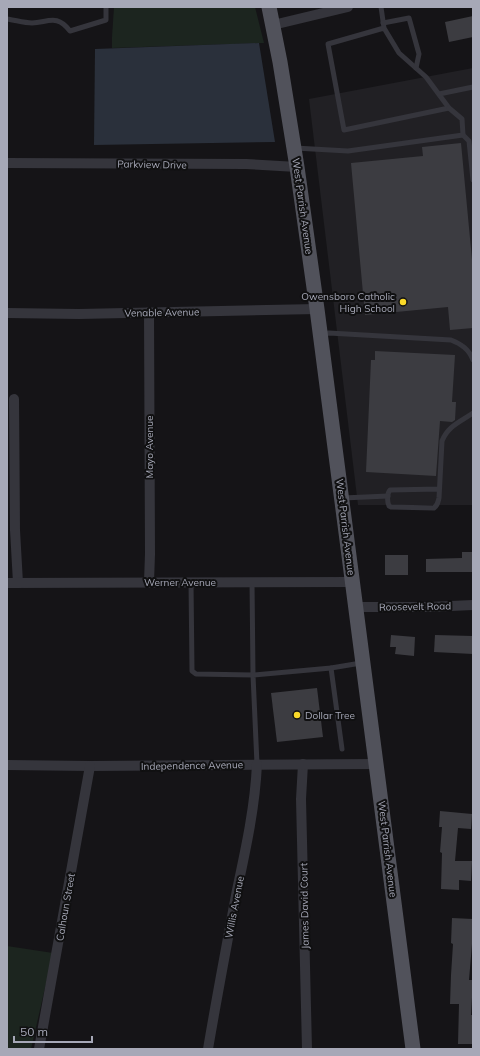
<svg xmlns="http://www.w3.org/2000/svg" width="480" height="1056" font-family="Mulish,sans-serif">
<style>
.built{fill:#212024}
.green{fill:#1c251f}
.water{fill:#2a303b}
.building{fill:#3c3c41}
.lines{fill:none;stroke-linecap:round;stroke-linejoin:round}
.service{stroke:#35353c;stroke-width:5}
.minor{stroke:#35353c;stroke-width:10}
.primary{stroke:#51525b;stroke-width:15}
.poi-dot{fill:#fad929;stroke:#101011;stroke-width:1.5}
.labels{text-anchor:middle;stroke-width:4;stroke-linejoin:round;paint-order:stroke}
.street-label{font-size:10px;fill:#a6a8b7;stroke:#101011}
.poi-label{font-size:10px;fill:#a6a8b7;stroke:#101011;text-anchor:end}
</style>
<rect width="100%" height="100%" fill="#151417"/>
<polygon class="built" points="473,68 473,505 358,505 309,99"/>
<g class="green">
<polygon points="114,7 255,7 264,43 112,48 112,37"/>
<polygon points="7,946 53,953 31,1049 7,1049"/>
</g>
<polygon class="water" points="259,43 275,142 94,145 95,49"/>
<g class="building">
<polygon points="473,16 473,37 449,42 445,22"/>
<polygon points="461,143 473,270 473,328 450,330 448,307 365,315 351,163 423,156 422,147"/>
<polygon points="375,351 455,355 452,402 456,402 455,420 452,422 440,421 436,476 366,472 371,360 375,360"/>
<polygon points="462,552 473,552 473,572 426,572 426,559 462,558"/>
<rect x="385" y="555" width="23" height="20"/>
<polygon points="391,635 415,637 414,656 395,654 396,647 390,647"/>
<polygon points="435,635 473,636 473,654 434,652"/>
<polygon points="317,688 323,737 277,742 271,693"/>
<polygon points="440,811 472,814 471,829 458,828 455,861 472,861 471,881 459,880 459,890 441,889 442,853 440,852 442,827 439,827"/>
<polygon points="452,918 473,919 473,944 472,944 469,980 473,980 471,1015 473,1015 473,1044 458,1044 459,1004 450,1004 451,975 453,944 451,943"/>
</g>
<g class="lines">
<g class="service">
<polyline points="381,7 384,28 328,44 344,130 449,108 426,77 399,53 384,28"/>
<path d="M 7,19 C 15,20 24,23 32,23 C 49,22 57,14 70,31 L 106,20 L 106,7"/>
<polyline points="383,23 409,18 419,54 416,68"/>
<polyline points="439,94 473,87"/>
<polyline points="463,135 469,141 473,180"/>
<polyline points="295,148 348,151 463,135 462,119 449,108"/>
<path d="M 322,334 L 329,333 L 451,340 C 461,344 469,349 473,360"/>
<path d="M 439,489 L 390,490 C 387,493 387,502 389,506 L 391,507 L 434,508 C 438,505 438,502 439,498 L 442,441 C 448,426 460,422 473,413"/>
<polyline points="343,498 388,496"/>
<polyline points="191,582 192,671 196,674 253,675 252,582"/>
<polyline points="331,668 342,749"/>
<polyline points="257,764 253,675 331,668 361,663"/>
</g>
<g class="minor">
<polyline points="273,25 348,7"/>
<polyline points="7,163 246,164 297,167"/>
<polyline points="149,312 150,554 149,582"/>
<polyline points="7,313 79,314 317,309"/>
<polyline points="14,399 15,530 18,583"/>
<polyline points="7,583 353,582"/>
<polyline points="356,607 429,607 473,605"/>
<polyline points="303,764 301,799 307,1049"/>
<polyline points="7,765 90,766 377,764"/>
<polyline points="39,1049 90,766"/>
<path d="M 208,1049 C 217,996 227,943 237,890 C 246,848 255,807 257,764"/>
</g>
<polyline class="primary" points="269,7 280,62 297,167 317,309 413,1049"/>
</g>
<g class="poi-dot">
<circle cx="403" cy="302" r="4"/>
<circle cx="297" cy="715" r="4"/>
</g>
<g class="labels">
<g class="street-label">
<text transform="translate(152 164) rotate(1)" y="4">Parkview Drive</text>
<text transform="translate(303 206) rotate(82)" y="4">West Parrish Avenue</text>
<text transform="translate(162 312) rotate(-1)" y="4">Venable Avenue</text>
<text transform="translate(149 447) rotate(-90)" y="4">Mayo Avenue</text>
<text transform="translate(346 527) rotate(83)" y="4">West Parrish Avenue</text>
<text x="180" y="586">Werner Avenue</text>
<text transform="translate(415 606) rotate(-1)" y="4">Roosevelt Road</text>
<text transform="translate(192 765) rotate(-1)" y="4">Independence Avenue</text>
<text transform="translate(388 849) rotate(83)" y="4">West Parrish Avenue</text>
<text transform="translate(304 906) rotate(-91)" y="4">James David Court</text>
<text transform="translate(65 907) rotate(-80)" y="4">Calhoun Street</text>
<text transform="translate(234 907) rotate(-79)" y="4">Willis Avenue</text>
</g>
<g class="poi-label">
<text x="395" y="300">Owensboro Catholic<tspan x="395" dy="12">High School</tspan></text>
<text x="305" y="719" text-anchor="start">Dollar Tree</text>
</g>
</g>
<rect width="480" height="1056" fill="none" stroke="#a6a8b7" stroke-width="16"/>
<path d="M14 1036v6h78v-6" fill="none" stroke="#a6a8b7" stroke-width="2"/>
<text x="20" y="1036" font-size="12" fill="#a6a8b7" stroke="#101011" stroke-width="3" paint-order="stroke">50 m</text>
</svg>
